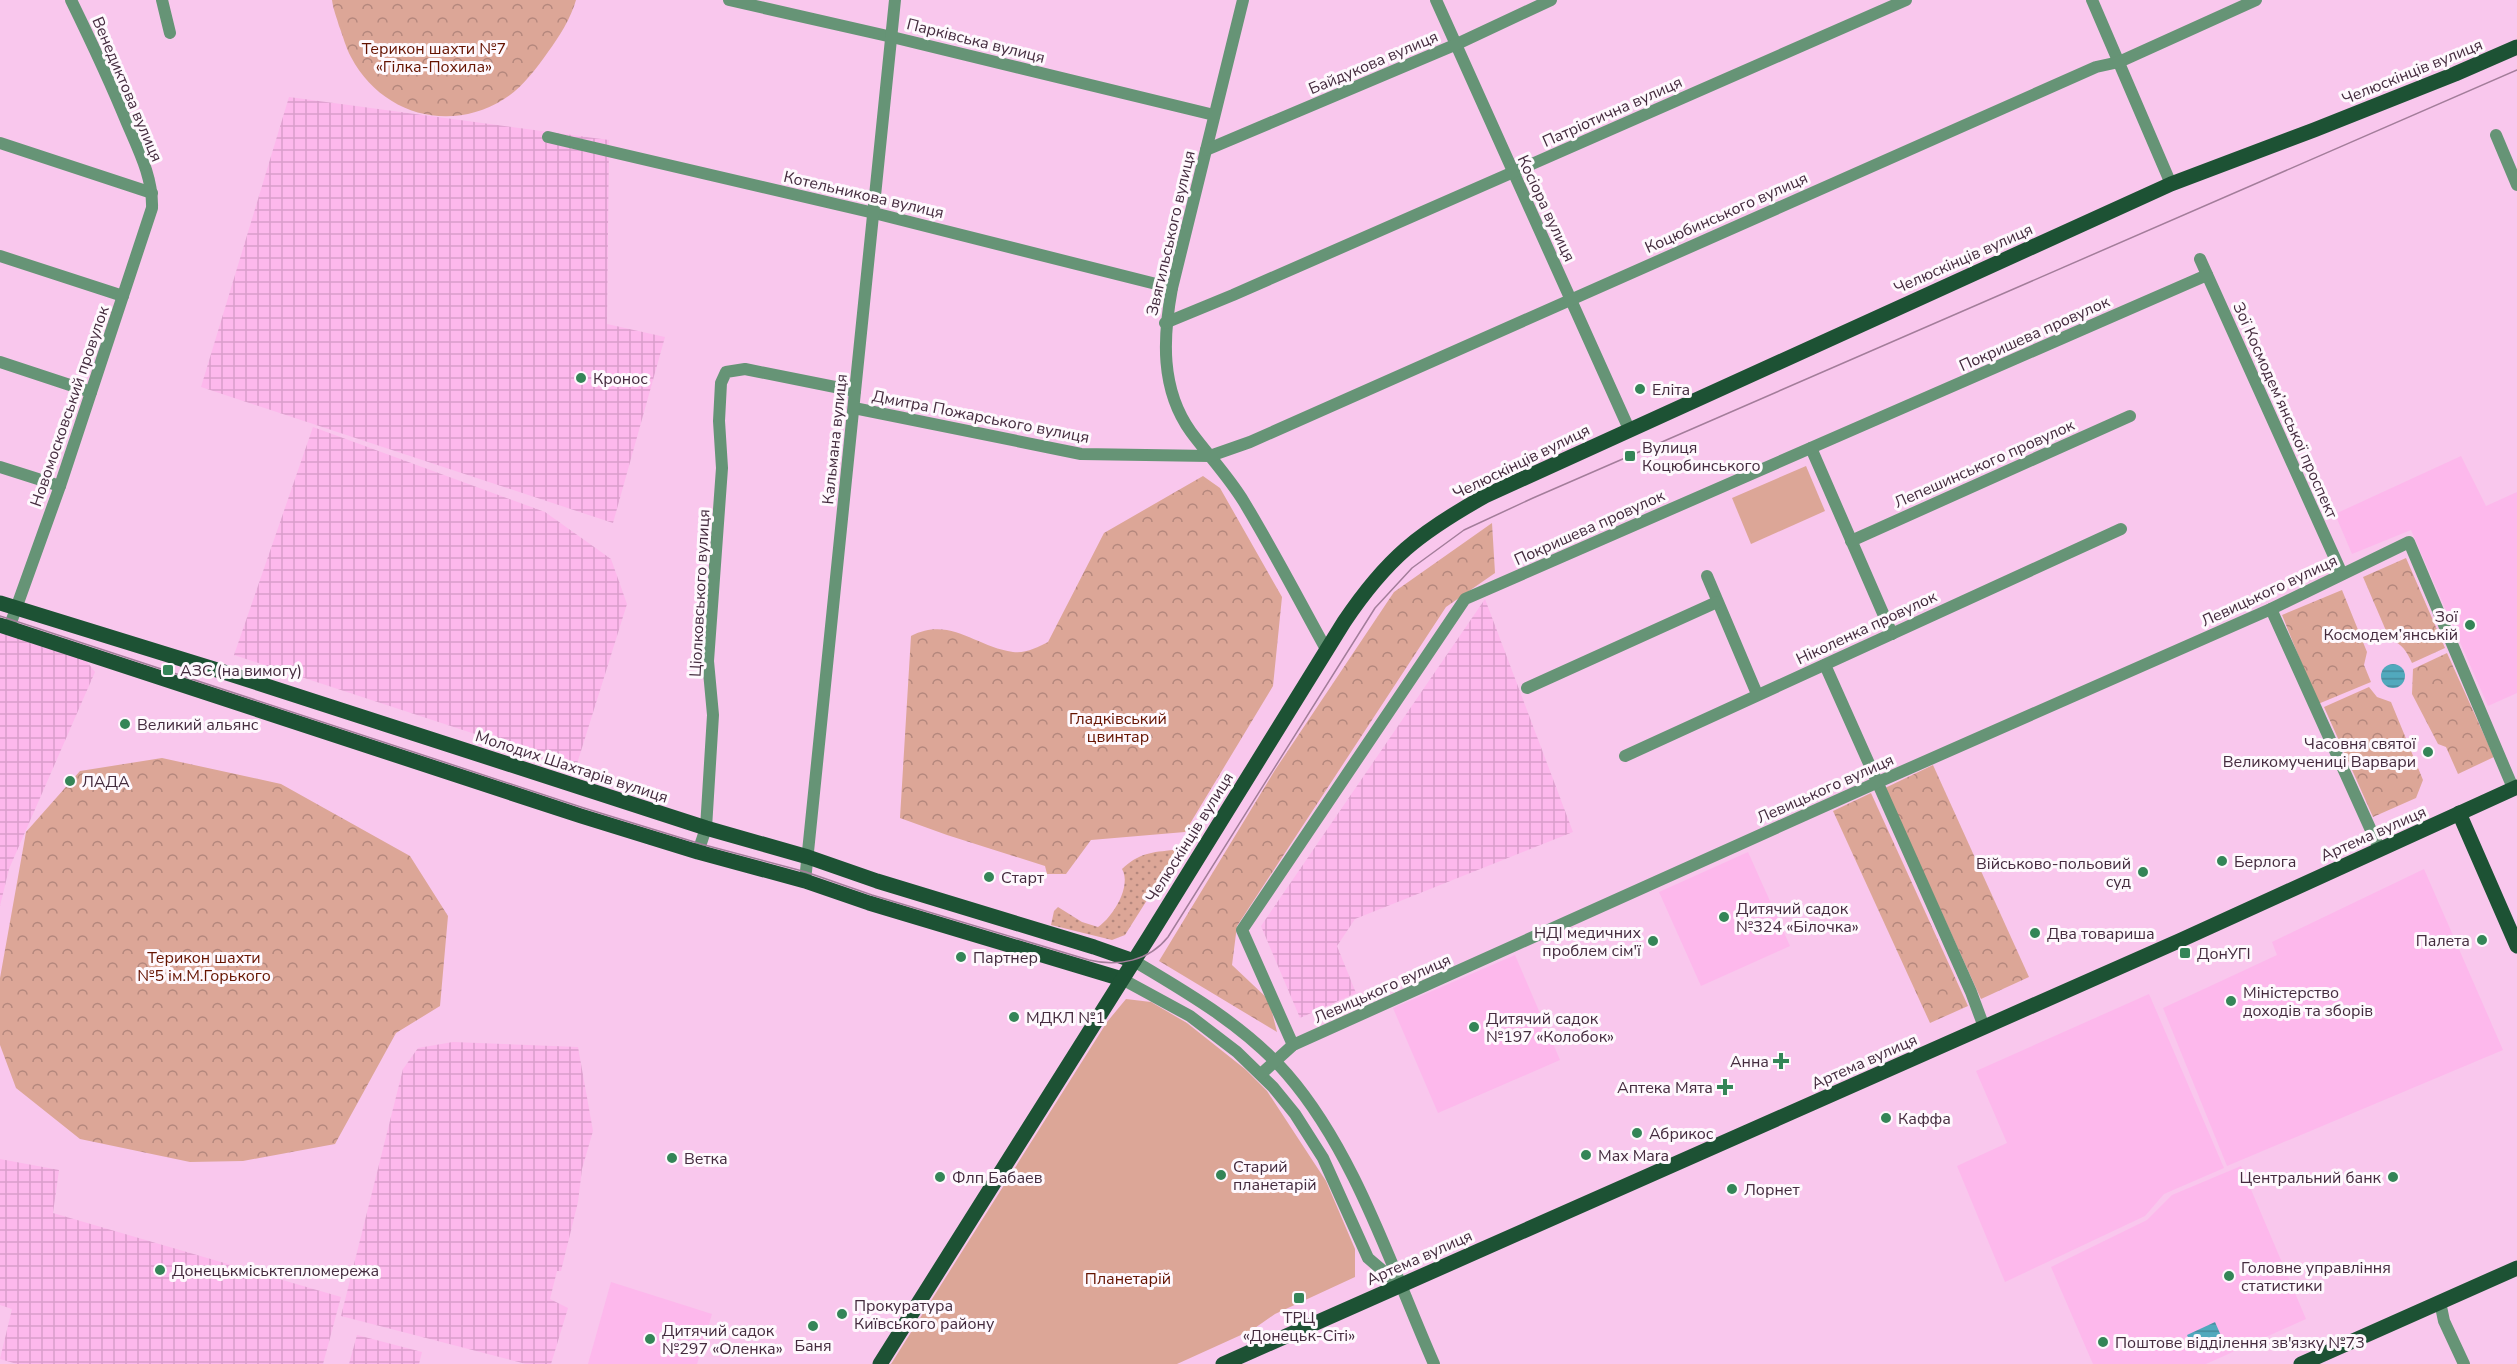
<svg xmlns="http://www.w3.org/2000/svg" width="2517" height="1364" font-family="'Nunito Sans',sans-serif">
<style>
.built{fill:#fdb8ec}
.industrial{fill:url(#industrial-grid)}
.grass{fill:url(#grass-dots)}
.forest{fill:url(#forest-crowns)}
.park{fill:#dca697}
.water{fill:url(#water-rules)}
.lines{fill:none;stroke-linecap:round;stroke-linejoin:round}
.minor{stroke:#669476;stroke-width:12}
.major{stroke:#1d5234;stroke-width:15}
.tram{stroke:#a37d9a;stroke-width:1.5}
.poi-dot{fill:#348557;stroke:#fef8fd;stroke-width:2}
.labels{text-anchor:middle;stroke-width:6;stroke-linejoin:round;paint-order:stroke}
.street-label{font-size:16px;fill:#442b3e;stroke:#fef8fd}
.park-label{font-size:16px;fill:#651300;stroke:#fef8fd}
.poi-label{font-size:16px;fill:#442b3e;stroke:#fef8fd;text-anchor:start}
</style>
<defs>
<pattern id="industrial-grid" width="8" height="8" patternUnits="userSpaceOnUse" patternTransform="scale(1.5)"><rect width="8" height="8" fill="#fdb8ec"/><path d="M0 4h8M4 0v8" fill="none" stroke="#da9ecb"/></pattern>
<pattern id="grass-dots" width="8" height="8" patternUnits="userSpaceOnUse" patternTransform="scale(1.5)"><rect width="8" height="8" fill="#dca697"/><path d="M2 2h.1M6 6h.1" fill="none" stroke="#b4877d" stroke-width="1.8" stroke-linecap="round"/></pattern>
<pattern id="forest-crowns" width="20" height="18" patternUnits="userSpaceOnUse" patternTransform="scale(1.5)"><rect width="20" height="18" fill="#dca697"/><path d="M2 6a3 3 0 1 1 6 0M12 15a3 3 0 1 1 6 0" fill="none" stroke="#b4877d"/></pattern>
<pattern id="water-rules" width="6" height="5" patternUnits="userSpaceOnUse" patternTransform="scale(1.5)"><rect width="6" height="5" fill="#51a9bd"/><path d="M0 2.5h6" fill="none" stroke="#458a9b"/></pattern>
</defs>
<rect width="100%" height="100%" fill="#f9c7ed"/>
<g class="built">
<polygon points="2461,456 2486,506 2517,492 2517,693 2488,706 2411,530 2352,554 2335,514"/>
<polygon points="1748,852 1790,946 1701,986 1659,892"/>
<polygon points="2424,869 2503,1050 2227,1166 2163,1008 2277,955 2272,942"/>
<polygon points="1515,955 1560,1060 1438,1113 1393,1008"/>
<polygon points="2149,994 2224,1168 2164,1194 2145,1216 2005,1282 1957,1166 2007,1143 1976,1071"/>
<polygon points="2241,1166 2306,1319 2206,1364 2093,1364 2051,1267 2147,1220 2172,1195"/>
<polygon points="611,1282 712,1314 697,1364 588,1364"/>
</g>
<g class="industrial">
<polygon points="289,97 609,140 607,324 665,337 613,523 201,387"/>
<polygon points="313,427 545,512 611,559 627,604 576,767 234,655"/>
<polygon points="1485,599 1573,832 1355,919 1337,946 1356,993 1300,1018 1261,926"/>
<polygon points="0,632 84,658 95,672 9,869 0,906"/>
<polygon points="453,1042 578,1047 593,1131 582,1169 578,1202 561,1271 557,1271 550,1299 568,1308 551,1364 526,1364 341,1316 403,1069 418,1048"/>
<polygon points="0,1159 59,1170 53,1213 341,1297 323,1364 17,1364 0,1359 12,1309 0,1305"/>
<polygon points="357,1335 422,1352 419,1364 349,1364"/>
</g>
<path class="grass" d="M 1174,850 L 1176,854 L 1125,935 L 1112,940 L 1051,925 L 1054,911 L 1058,907 L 1082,922 L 1098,927 C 1113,917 1132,886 1122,869 C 1139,853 1152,852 1174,850 Z"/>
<g class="forest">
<path d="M 332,0 L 576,0 C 571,18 559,37 548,52 C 536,69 522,88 504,99 C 449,134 381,114 351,57 C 346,48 343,36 339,26 C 337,18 333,9 332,0 Z"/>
<path d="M 1203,476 L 1220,488 L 1282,597 L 1273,686 L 1185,832 L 1091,840 L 1066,874 L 1047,874 L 1045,866 L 947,835 L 900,818 L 911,636 C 951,616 975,647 1013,652 C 1025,654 1038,647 1048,642 L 1104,533 Z"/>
<polygon points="1492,523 1495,573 1446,607 1237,926 1232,965 1269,1000 1277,1032 1159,961 1275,770 1394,592"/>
<path d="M 2406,558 L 2445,648 L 2412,663 C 2407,652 2402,643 2390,640 L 2363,577 Z"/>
<polygon points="2342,590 2367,652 2364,665 2371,682 2318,704 2282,615"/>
<polygon points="2447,653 2494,757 2458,774 2446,747 2438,744 2412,694 2413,669"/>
<polygon points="2369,687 2377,697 2391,702 2423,780 2416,798 2373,817 2324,707"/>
<polygon points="162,758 281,784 410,856 448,916 440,1006 396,1033 335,1144 243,1161 190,1162 80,1139 16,1088 0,1045 0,978 26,832 80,771"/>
<polygon points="1933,765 2029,977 1981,999 1885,788"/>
<polygon points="1871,793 1968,1006 1930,1023 1833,811"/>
</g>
<g class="park">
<polygon points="1806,466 1825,511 1751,544 1732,498"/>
<polygon points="1126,999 1151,1002 1187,1023 1245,1069 1267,1091 1326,1181 1355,1249 1355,1277 1275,1314 1252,1330 1177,1364 891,1364 1107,1022"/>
</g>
<g class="water">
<circle cx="2393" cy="676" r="12"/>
<polygon points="2215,1322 2222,1338 2194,1350 2187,1335"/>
</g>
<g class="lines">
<g class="minor">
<polyline points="162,0 170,33"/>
<polyline points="729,0 892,37 1214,115"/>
<path d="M 1243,0 L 1172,288 C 1163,337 1160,389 1191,432 C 1208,455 1229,477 1244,502 C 1273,550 1299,600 1326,649"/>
<polyline points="1436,0 1629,429"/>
<polyline points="2092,0 2171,184"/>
<polyline points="2496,135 2517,185"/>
<polyline points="548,137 874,213 1172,288"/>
<polyline points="0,143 152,193"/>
<polyline points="1206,150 1457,44 1551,0"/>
<polyline points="0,256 123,296"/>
<polyline points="2200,259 2342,574"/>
<polyline points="1165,323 1233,295 1906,0"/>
<polyline points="0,362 91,392"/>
<polyline points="854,408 1081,454 1210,456 1250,442 2096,67 2119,62 2256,0"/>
<polyline points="1811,448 1892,634"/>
<polyline points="0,467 60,486"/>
<polyline points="1851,541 2130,416"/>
<polyline points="1707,576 1757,694"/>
<polyline points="2271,609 2379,848"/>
<path d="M 9,628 L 60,486 L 152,208 C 153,178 139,151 127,123 C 110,81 91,41 71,0"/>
<polyline points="1825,665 1971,992 1984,1027"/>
<polyline points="1527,688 1717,602"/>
<polyline points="1625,756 2121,529"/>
<polyline points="698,852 706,828 713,715 708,661 722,468 719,421 721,383 726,372 745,369 855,391"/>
<polyline points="805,881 895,0"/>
<path d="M 1134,961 C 1188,993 1245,1026 1287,1074 C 1355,1152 1392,1269 1434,1364"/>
<polyline points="1122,979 1190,1016 1237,1052 1273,1087 1295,1114 1323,1158 1368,1258 1396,1282"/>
<polyline points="1293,1045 1242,930 1465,599 2207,275"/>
<polyline points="1261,1074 1293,1045 1876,783 2271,609 2409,542 2513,788"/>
<polyline points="2440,1302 2444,1321 2464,1364"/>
</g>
<g class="major">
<polyline points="0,603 230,674 706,828 808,857 877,881 1094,947 1134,961"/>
<polyline points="0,625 581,816 698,852 805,881 869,903 1122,979"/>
<polyline points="2459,813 2517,946"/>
<path d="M 880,1364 L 1149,937 L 1344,622 C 1387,558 1419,533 1485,496 L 2171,184 L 2314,130 L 2455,74 L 2517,47"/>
<polyline points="1223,1364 2181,940 2517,787"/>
<polyline points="2301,1364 2517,1268"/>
</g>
<path class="tram" d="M 0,616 L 584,808 L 701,844 L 806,872 L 872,895 L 1089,960 C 1118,967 1149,961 1168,937 L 1375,608 L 1412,568 L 1464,530 L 1533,498 L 2517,70"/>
</g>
<g class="poi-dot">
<circle cx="581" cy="378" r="6"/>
<circle cx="1640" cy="389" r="6"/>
<rect x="1624" y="450" width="12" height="12" rx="3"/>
<circle cx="2470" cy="625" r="6"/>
<rect x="162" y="664" width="12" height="12" rx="3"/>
<circle cx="125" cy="724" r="6"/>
<circle cx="2428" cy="752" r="6"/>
<circle cx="70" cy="781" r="6"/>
<circle cx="2222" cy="861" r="6"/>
<circle cx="2143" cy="872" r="6"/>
<circle cx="989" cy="877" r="6"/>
<circle cx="1724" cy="917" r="6"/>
<circle cx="2035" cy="933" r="6"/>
<circle cx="2482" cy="940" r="6"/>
<circle cx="1653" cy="941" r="6"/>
<rect x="2179" y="947" width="12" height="12" rx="3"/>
<circle cx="961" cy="957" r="6"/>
<circle cx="2231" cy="1001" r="6"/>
<circle cx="1014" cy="1017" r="6"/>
<circle cx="1474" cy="1027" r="6"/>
<path d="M1778 1052h6v6h6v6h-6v6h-6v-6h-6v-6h6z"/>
<path d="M1722 1078h6v6h6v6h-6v6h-6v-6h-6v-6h6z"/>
<circle cx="1886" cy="1118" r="6"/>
<circle cx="1637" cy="1133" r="6"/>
<circle cx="1586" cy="1155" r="6"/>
<circle cx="672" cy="1158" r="6"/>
<circle cx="1221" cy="1175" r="6"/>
<circle cx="940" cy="1177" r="6"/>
<circle cx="2393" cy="1177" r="6"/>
<circle cx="1732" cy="1189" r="6"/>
<circle cx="160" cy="1270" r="6"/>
<circle cx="2229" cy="1276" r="6"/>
<rect x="1293" y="1292" width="12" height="12" rx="3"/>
<circle cx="842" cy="1314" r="6"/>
<circle cx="813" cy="1326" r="6"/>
<circle cx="650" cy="1339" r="6"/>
<circle cx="2103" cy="1342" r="6"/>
</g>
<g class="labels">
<g class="street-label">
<text transform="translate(976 40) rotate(14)" y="6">Парківська вулиця</text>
<text transform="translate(1373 62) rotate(-23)" y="6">Байдукова вулиця</text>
<text transform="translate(2412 71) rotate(-22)" y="6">Челюскінців вулиця</text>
<text transform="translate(128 89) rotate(67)" y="6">Венедиктова вулиця</text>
<text transform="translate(1612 111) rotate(-24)" y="6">Патріотична вулиця</text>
<text transform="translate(864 194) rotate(13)" y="6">Котельникова вулиця</text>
<text transform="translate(1547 208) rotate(65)" y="6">Косіора вулиця</text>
<text transform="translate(1726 212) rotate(-24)" y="6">Коцюбинського вулиця</text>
<text transform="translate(1170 233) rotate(-77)" y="6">Звягильського вулиця</text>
<text transform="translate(1963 258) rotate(-24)" y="6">Челюскінців вулиця</text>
<text transform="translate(2034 333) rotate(-24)" y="6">Покришева провулок</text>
<text transform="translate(69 406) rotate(-71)" y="6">Новомосковський провулок</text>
<text transform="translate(2286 410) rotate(66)" y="6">Зої Космодем’янської проспект</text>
<text transform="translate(981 416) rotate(11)" y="6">Дмитра Пожарського вулиця</text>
<text transform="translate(834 439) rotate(-84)" y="6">Кальмана вулиця</text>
<text transform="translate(1521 461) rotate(-26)" y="6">Челюскінців вулиця</text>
<text transform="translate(1984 463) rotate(-24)" y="6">Лепешинського провулок</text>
<text transform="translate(1589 527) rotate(-24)" y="6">Покришева провулок</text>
<text transform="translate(2269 590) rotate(-25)" y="6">Левицького вулиця</text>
<text transform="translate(699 593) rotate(-87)" y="6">Ціолковського вулиця</text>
<text transform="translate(1866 627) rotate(-25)" y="6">Ніколенка провулок</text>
<text transform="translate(572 766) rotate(18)" y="6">Молодих Шахтарів вулиця</text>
<text transform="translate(1825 788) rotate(-24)" y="6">Левицького вулиця</text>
<text transform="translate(2373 833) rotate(-24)" y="6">Артема вулиця</text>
<text transform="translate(1189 837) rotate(-58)" y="6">Челюскінців вулиця</text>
<text transform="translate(1382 988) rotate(-24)" y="6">Левицького вулиця</text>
<text transform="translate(1864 1061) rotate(-24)" y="6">Артема вулиця</text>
<text transform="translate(1419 1257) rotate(-24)" y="6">Артема вулиця</text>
</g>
<g class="park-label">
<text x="434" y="54">Терикон шахти №7<tspan x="434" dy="18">«Гілка-Похила»</tspan></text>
<text x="1118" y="724">Гладківський<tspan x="1118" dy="18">цвинтар</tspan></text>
<text x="204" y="963">Терикон шахти<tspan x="204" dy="18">№5 ім.М.Горького</tspan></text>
<text x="1128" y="1284">Планетарій</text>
</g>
<g class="poi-label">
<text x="593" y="384">Кронос</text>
<text x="1652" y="395">Еліта</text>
<text x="1642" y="453">Вулиця<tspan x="1642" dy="18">Коцюбинського</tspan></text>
<text x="2458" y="622" text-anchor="end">Зої<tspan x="2458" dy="18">Космодем’янській</tspan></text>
<text x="180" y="676">АЗС (на вимогу)</text>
<text x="137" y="730">Великий альянс</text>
<text x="2416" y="749" text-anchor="end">Часовня святої<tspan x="2416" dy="18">Великомучениці Варвари</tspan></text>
<text x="82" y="787">ЛАДА</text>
<text x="2234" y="867">Берлога</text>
<text x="2131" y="869" text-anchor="end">Військово-польовий<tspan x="2131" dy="18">суд</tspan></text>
<text x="1001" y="883">Старт</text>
<text x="1736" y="914">Дитячий садок<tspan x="1736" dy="18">№324 «Білочка»</tspan></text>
<text x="1641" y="938" text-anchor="end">НДІ медичних<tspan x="1641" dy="18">проблем сім'ї</tspan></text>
<text x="2047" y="939">Два товариша</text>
<text x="2470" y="946" text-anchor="end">Палета</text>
<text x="2197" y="959">ДонУГІ</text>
<text x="973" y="963">Партнер</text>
<text x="2243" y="998">Міністерство<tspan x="2243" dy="18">доходів та зборів</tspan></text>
<text x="1026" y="1023">МДКЛ №1</text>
<text x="1486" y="1024">Дитячий садок<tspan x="1486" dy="18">№197 «Колобок»</tspan></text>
<text x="1769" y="1067" text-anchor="end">Анна</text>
<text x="1713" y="1093" text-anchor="end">Аптека Мята</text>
<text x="1898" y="1124">Каффа</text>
<text x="1649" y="1139">Абрикос</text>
<text x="1598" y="1161">Max Mara</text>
<text x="684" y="1164">Ветка</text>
<text x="1233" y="1172">Старий<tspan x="1233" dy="18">планетарій</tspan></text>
<text x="952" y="1183">Флп Бабаев</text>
<text x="2381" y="1183" text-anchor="end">Центральний банк</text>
<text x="1744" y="1195">Лорнет</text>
<text x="2241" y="1273">Головне управління<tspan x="2241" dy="18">статистики</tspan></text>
<text x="172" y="1276">Донецькміськтепломережа</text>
<text x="854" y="1311">Прокуратура<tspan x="854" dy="18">Київського району</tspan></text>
<text x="1299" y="1323" text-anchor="middle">ТРЦ<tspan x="1299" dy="18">«Донецьк-Сіті»</tspan></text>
<text x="662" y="1336">Дитячий садок<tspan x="662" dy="18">№297 «Оленка»</tspan></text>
<text x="2115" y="1348">Поштове відділення зв'язку №73</text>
<text x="813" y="1351" text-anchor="middle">Баня</text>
</g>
</g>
</svg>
